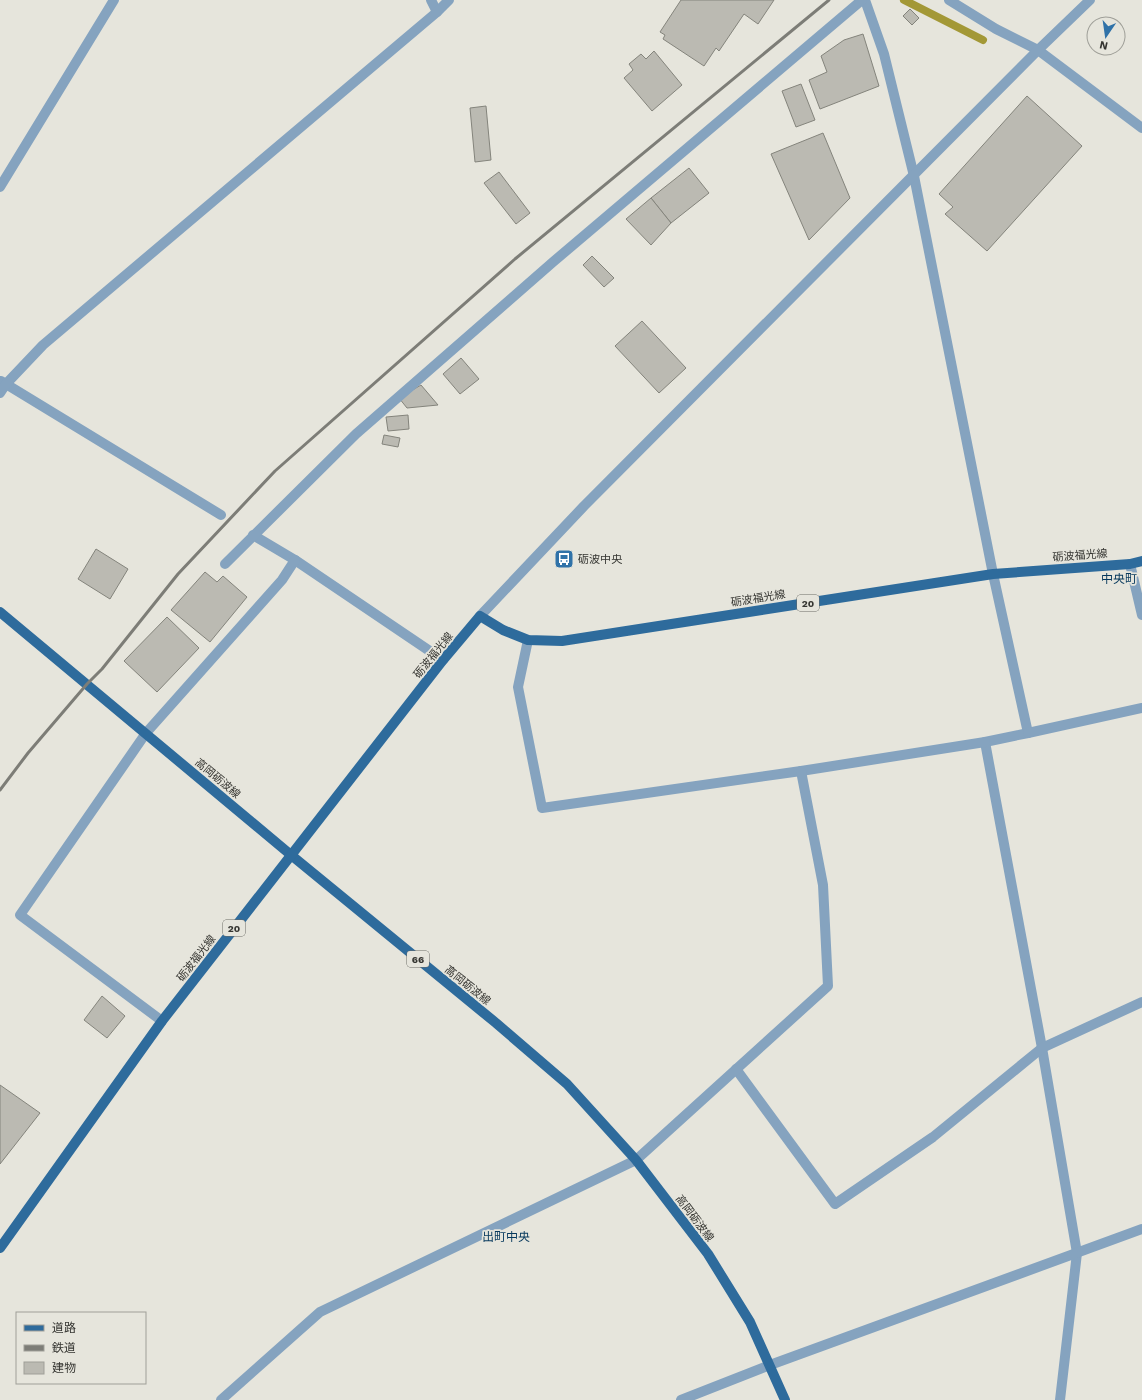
<svg xmlns="http://www.w3.org/2000/svg" width="1142" height="1400" font-family="'Work Sans','Noto Sans JP',sans-serif">
<style>
.lines{fill:none;stroke-linecap:round;stroke-linejoin:round}
.stream{stroke:#a39836;stroke-width:8}
.building{fill:#bbbab2;stroke:#84847c}
.minor{stroke:#85a3bf;stroke-width:10}
.tertiary{stroke:#85a3bf;stroke-width:10}
.primary{stroke:#2e6b9c;stroke-width:10}
.rail{stroke:#7d7d77;stroke-width:3}
.labels{text-anchor:middle;stroke-width:3.5;stroke-linejoin:round;paint-order:stroke}
.shield{fill:#e6e5dc;stroke:#6a6a64;stroke-width:1}
.shield-label{font-size:10px;font-weight:bold;fill:#353531}
.street-label{font-size:11px;fill:#353531;stroke:#e6e5dc}
.poi-label{font-size:11px;fill:#353531;stroke:#e6e5dc;text-anchor:start}
.neighbourhood-label{font-size:12px;fill:#06385c;stroke:#e6e5dc}
</style>
<rect width="100%" height="100%" fill="#e6e5dc"/>
<g class="lines">
<polyline class="stream" points="904,0 983,40"/>
</g>
<g class="building">
<polygon points="681,0 774,0 758,24 744,14 719,51 716,48 704,66 663,39 665,35 660,32"/>
<polygon points="910,9 919,18 912,25 903,16"/>
<polygon points="863,34 879,86 820,109 809,80 827,72 821,56 844,40"/>
<polygon points="654,51 682,85 652,111 624,78 633,70 629,64 641,54 646,59"/>
<polygon points="801,84 815,120 796,127 782,91"/>
<polygon points="1027,96 1082,146 987,251 945,214 953,207 939,194"/>
<polygon points="486,106 491,160 475,162 470,108"/>
<polygon points="823,133 850,198 809,240 771,154"/>
<polygon points="689,168 709,193 671,223 651,198"/>
<polygon points="499,172 530,213 516,224 484,183"/>
<polygon points="651,198 671,223 651,245 626,219"/>
<polygon points="592,256 614,278 604,287 583,265"/>
<polygon points="642,321 686,368 659,393 615,346"/>
<polygon points="461,358 479,379 460,394 443,374"/>
<polygon points="421,385 438,405 407,408 399,398"/>
<polygon points="408,415 409,429 388,431 386,417"/>
<polygon points="384,435 400,438 398,447 382,444"/>
<polygon points="96,549 128,569 110,599 78,579"/>
<polygon points="205,572 217,582 223,576 247,597 210,642 171,610"/>
<polygon points="167,617 199,648 157,692 124,661"/>
<polygon points="102,996 125,1016 107,1038 84,1020"/>
<polygon points="0,1085 40,1113 0,1164"/>
</g>
<g class="lines">
<g class="minor">
<polyline points="431,0 437,12"/>
<polyline points="865,0 884,54 914,176 993,574 1028,733 985,742 1042,1048 1077,1253 1060,1400"/>
<polyline points="0,187 114,0"/>
<polyline points="1,381 221,515"/>
<polyline points="0,393 6,384 43,345 437,12 449,0"/>
<polyline points="253,535 295,560 443,660"/>
<polyline points="225,564 356,434 553,262 862,0"/>
<polyline points="1130,564 1142,615"/>
<polyline points="528,640 518,687 542,808 801,771 985,742"/>
<polyline points="1028,733 1142,708"/>
<polyline points="162,1021 20,915 146,733 282,580 295,560"/>
<polyline points="736,1069 835,1204 933,1137 1042,1048 1142,1002"/>
<polyline points="221,1400 320,1312 636,1160 828,986 823,885 801,771"/>
</g>
<g class="tertiary">
<polyline points="949,0 996,29 1038,50 1142,128"/>
<polyline points="480,616 584,506 1038,50 1090,0"/>
<polyline points="681,1400 770,1365 1142,1229"/>
</g>
<g class="primary">
<polyline points="0,612 291,855 496,1023 567,1084 636,1160 708,1254 750,1322 785,1400"/>
<polyline points="0,1248 162,1021 443,660 480,616 503,630 528,640 562,641 993,574 1130,564 1142,561"/>
</g>
<polyline class="rail" points="0,790 28,753 87,684 102,669 178,574 275,471 515,259 829,0"/>
</g>
<defs>
<g id="bus-square" transform="scale(1)"><rect x="-9" y="-9" width="18" height="18" rx="4" fill="#3072a8" stroke="#e6e5dc"/><path d="M-5-6H5V4H4V6H2V4H-2V6H-4V4H-5ZM-3.5-4V0h7V-4ZM-3.5 1.2v1.5H-2V1.2ZM2 1.2v1.5H3.5V1.2Z" fill="#fff"/></g>
</defs>
<g fill-rule="evenodd">
<use href="#bus-square" x="564" y="559"/>
</g>
<g class="labels">
<g class="shield">
<rect x="797" y="595" width="22" height="16" rx="3"/>
<rect x="223" y="920" width="22" height="16" rx="3"/>
<rect x="407" y="951" width="22" height="16" rx="3"/>
</g>
<g class="shield-label">
<text x="808" y="607">20</text>
<text x="234" y="932">20</text>
<text x="418" y="963">66</text>
</g>
<g class="street-label">
<text transform="translate(1080 555) rotate(-4)" y="4">砺波福光線</text>
<text transform="translate(758 598) rotate(-9)" y="4">砺波福光線</text>
<text transform="translate(433 655) rotate(-51)" y="4">砺波福光線</text>
<text transform="translate(218 778) rotate(40)" y="4">高岡砺波線</text>
<text transform="translate(196 958) rotate(-52)" y="4">砺波福光線</text>
<text transform="translate(468 985) rotate(39)" y="4">高岡砺波線</text>
<text transform="translate(695 1218) rotate(53)" y="4">高岡砺波線</text>
</g>
<g class="poi-label">
<text x="578" y="563">砺波中央</text>
</g>
<g class="neighbourhood-label">
<text x="1119" y="583">中央町</text>
<text x="506" y="1241">出町中央</text>
</g>
</g>
<rect x="16" y="1312" width="130" height="72" fill="#e6e5dc" stroke="#9f9f98"/>
<rect x="24" y="1325" width="20" height="6" fill="#2e6b9c" stroke="#9f9f98"/>
<text x="52" y="1332" font-size="12" fill="#353531">道路</text>
<rect x="24" y="1345" width="20" height="6" fill="#7d7d77" stroke="#9f9f98"/>
<text x="52" y="1352" font-size="12" fill="#353531">鉄道</text>
<rect x="24" y="1362" width="20" height="12" fill="#bbbab2" stroke="#9f9f98"/>
<text x="52" y="1372" font-size="12" fill="#353531">建物</text>
<g transform="translate(1106 36) rotate(193)"><circle r="19" fill="#e6e5dc" stroke="#9f9f98"/>
<path d="M0-3L7 15L0 10L-7 15Z" fill="#3072a8"/>
<text y="-6" font-size="11" font-weight="bold" text-anchor="middle" fill="#353531">N</text>
</g>
</svg>
